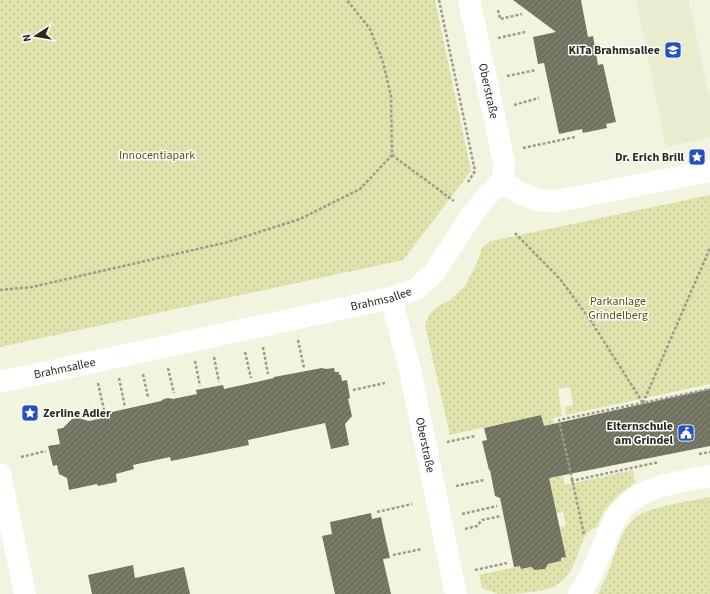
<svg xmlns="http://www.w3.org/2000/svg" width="710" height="594" font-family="'Source Sans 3',sans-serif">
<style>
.built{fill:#eaecd0}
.grass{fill:url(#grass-dots)}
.building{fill:url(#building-hatch)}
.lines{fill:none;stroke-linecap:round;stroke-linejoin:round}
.path{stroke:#9b9c8d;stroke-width:2.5;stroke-dasharray:3 2;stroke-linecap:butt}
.minor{stroke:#fff;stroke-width:22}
.labels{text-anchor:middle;stroke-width:3;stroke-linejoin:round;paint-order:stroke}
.poi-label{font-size:12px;font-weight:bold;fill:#292921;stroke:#fff;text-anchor:end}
.street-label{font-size:12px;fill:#292921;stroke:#fff}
.park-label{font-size:12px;fill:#54550d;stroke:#fff}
</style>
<defs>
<pattern id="grass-dots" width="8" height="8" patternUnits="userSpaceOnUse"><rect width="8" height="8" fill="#e0e3ac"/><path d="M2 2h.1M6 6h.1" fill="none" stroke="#c0c394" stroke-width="1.8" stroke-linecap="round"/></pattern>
<pattern id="building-hatch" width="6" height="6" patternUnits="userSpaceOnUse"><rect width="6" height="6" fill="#787a67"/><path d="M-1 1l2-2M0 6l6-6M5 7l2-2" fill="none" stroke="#626454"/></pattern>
</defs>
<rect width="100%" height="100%" fill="#f3f4e0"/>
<polygon class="built" points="636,0 691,0 689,1 710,100 710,137 666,147"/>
<g class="grass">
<polygon points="0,0 435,0 471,171 403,260 0,347"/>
<path d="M 710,195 L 710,384 L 566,415 L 565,407 L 573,405 L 570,387 L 558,389 L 562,416 L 553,418 L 565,485 L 633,470 L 635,482 L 618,496 L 603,512 L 597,527 C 580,533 580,555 572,568 C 568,575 562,582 555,586 C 545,592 511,594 500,594 C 494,593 488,590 482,588 L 479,575 L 520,566 L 521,569 C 524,569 528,567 531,568 C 539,569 543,572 548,564 L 561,561 L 561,558 L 566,557 L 560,527 L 566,526 L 563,512 L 554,514 L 544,458 L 544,428 L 541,415 L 450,435 L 425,325 L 428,317 L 435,308 L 450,300 L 465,286 L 476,265 L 482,248 L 491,241 Z"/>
<path d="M 710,497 L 710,594 L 598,594 C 601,588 604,581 607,575 C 615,557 619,530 636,517 C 651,506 691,501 710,497 Z"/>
</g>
<g class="building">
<polygon points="513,0 581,0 588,37 593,36 598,65 603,64 616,122 606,124 607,128 583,133 582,129 559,134 544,63 538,64 533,37 556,32"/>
<polygon points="322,368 326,369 334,368 335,372 339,372 339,375 341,375 342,381 347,380 350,398 348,399 352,416 345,424 349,445 331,449 325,423 248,440 249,445 171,461 170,457 133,465 134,469 116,474 117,482 98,486 97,484 69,490 67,478 59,474 57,465 53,466 48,446 60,444 57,429 63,428 72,419 78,418 89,421 107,417 112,412 161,401 164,399 168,398 173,399 197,394 196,390 223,385 224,389 274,378 274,377"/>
<polygon points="710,389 710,446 549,478 566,557 561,558 561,561 548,564 545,569 535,570 531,567 521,569 520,566 514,567 500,498 495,496 490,470 489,470 482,441 487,440 484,428 541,415 544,426"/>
<polygon points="371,513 372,519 381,517 383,527 390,558 383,559 391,594 335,594 322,536 332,534 330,522"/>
<polygon points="133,565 135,578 184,567 190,594 92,594 88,575"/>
</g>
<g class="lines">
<g class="path">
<polyline points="439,0 475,171 468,182"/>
<polyline points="498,10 500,19 522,14"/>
<polyline points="498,38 525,32"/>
<polyline points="507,76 536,70"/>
<polyline points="514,105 539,98"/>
<polyline points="523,148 575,137"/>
<polyline points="392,155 454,201"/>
<polyline points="515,233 560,279 591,321 643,403"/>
<polyline points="0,290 32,287 228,242 300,219 360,189 392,155 391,96 383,62 370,29 347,0"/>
<polyline points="298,340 304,368"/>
<polyline points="263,347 268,374"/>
<polyline points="245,352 251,378"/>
<polyline points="214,357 219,382"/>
<polyline points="195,361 200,386"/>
<polyline points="168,368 174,393"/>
<polyline points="143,374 148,397"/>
<polyline points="119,378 125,407"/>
<polyline points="98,383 104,410"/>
<polyline points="353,390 385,383"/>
<polyline points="643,403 710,248"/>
<polyline points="447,442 475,436"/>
<polyline points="699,454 710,452"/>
<polyline points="21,457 46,451"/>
<polyline points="571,481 659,462"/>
<polyline points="456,486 484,480"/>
<polyline points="377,512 412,504"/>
<polyline points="462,514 497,506"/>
<polyline points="465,529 477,526 482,520 501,516"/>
<polyline points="584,534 559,420 710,389"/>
<polyline points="393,555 422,549"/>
<polyline points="475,570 507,563"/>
</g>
<g class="minor">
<path id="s1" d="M 469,0 L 504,162 L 503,181"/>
<polyline points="503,181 517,192 537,200 557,201 710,171"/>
<path id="s2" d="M 391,298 L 410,370 L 456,594"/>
<path id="s3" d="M 0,382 L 391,298 L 416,289 L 434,273 L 472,215 L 486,197 L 503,181"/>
<polyline points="0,474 25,594"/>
<path d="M 579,594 C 591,578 597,560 605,542 C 609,530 614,518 622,509 C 644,485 680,482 710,476"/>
</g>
</g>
<defs>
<g id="school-square" transform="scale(0.9)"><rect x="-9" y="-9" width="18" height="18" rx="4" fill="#2551bf" stroke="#fff"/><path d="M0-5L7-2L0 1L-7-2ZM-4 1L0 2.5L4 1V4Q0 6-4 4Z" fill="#fff"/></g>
<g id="sight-square" transform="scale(0.9)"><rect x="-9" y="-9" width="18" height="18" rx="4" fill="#2551bf" stroke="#fff"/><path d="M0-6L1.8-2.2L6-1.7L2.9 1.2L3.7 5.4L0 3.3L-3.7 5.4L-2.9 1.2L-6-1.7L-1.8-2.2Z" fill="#fff"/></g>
<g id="civic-square" transform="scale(0.9)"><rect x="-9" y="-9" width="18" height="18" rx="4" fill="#2551bf" stroke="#fff"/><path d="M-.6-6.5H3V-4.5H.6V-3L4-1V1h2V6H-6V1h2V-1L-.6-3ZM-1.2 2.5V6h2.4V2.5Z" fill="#fff"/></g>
</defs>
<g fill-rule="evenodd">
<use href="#school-square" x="673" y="50"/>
<use href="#sight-square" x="697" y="157"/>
<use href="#sight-square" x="30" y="413"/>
<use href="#civic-square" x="686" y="433"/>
</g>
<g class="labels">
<g class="poi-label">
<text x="660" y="54">KiTa Brahmsallee</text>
<text x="684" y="161">Dr. Erich Brill</text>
<text x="43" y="417" text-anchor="start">Zerline Adler</text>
<text x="673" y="430">Elternschule<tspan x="673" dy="14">am Grindel</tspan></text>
</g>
<g class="street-label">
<text dy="4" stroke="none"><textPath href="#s1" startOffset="93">Oberstraße</textPath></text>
<text dy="4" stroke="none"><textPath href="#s3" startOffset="390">Brahmsallee</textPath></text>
<text dy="4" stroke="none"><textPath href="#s3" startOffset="66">Brahmsallee</textPath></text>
<text dy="4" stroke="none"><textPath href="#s2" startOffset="151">Oberstraße</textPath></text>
</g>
<g class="park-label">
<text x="157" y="159">Innocentiapark</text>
<text x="618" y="305">Parkanlage<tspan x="618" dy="14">Grindelberg</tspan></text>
</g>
</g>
<g transform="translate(36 36) rotate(258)" stroke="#ffffff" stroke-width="3" paint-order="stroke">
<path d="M0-3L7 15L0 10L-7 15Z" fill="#292921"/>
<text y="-6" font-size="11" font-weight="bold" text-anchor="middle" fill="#292921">N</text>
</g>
</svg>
